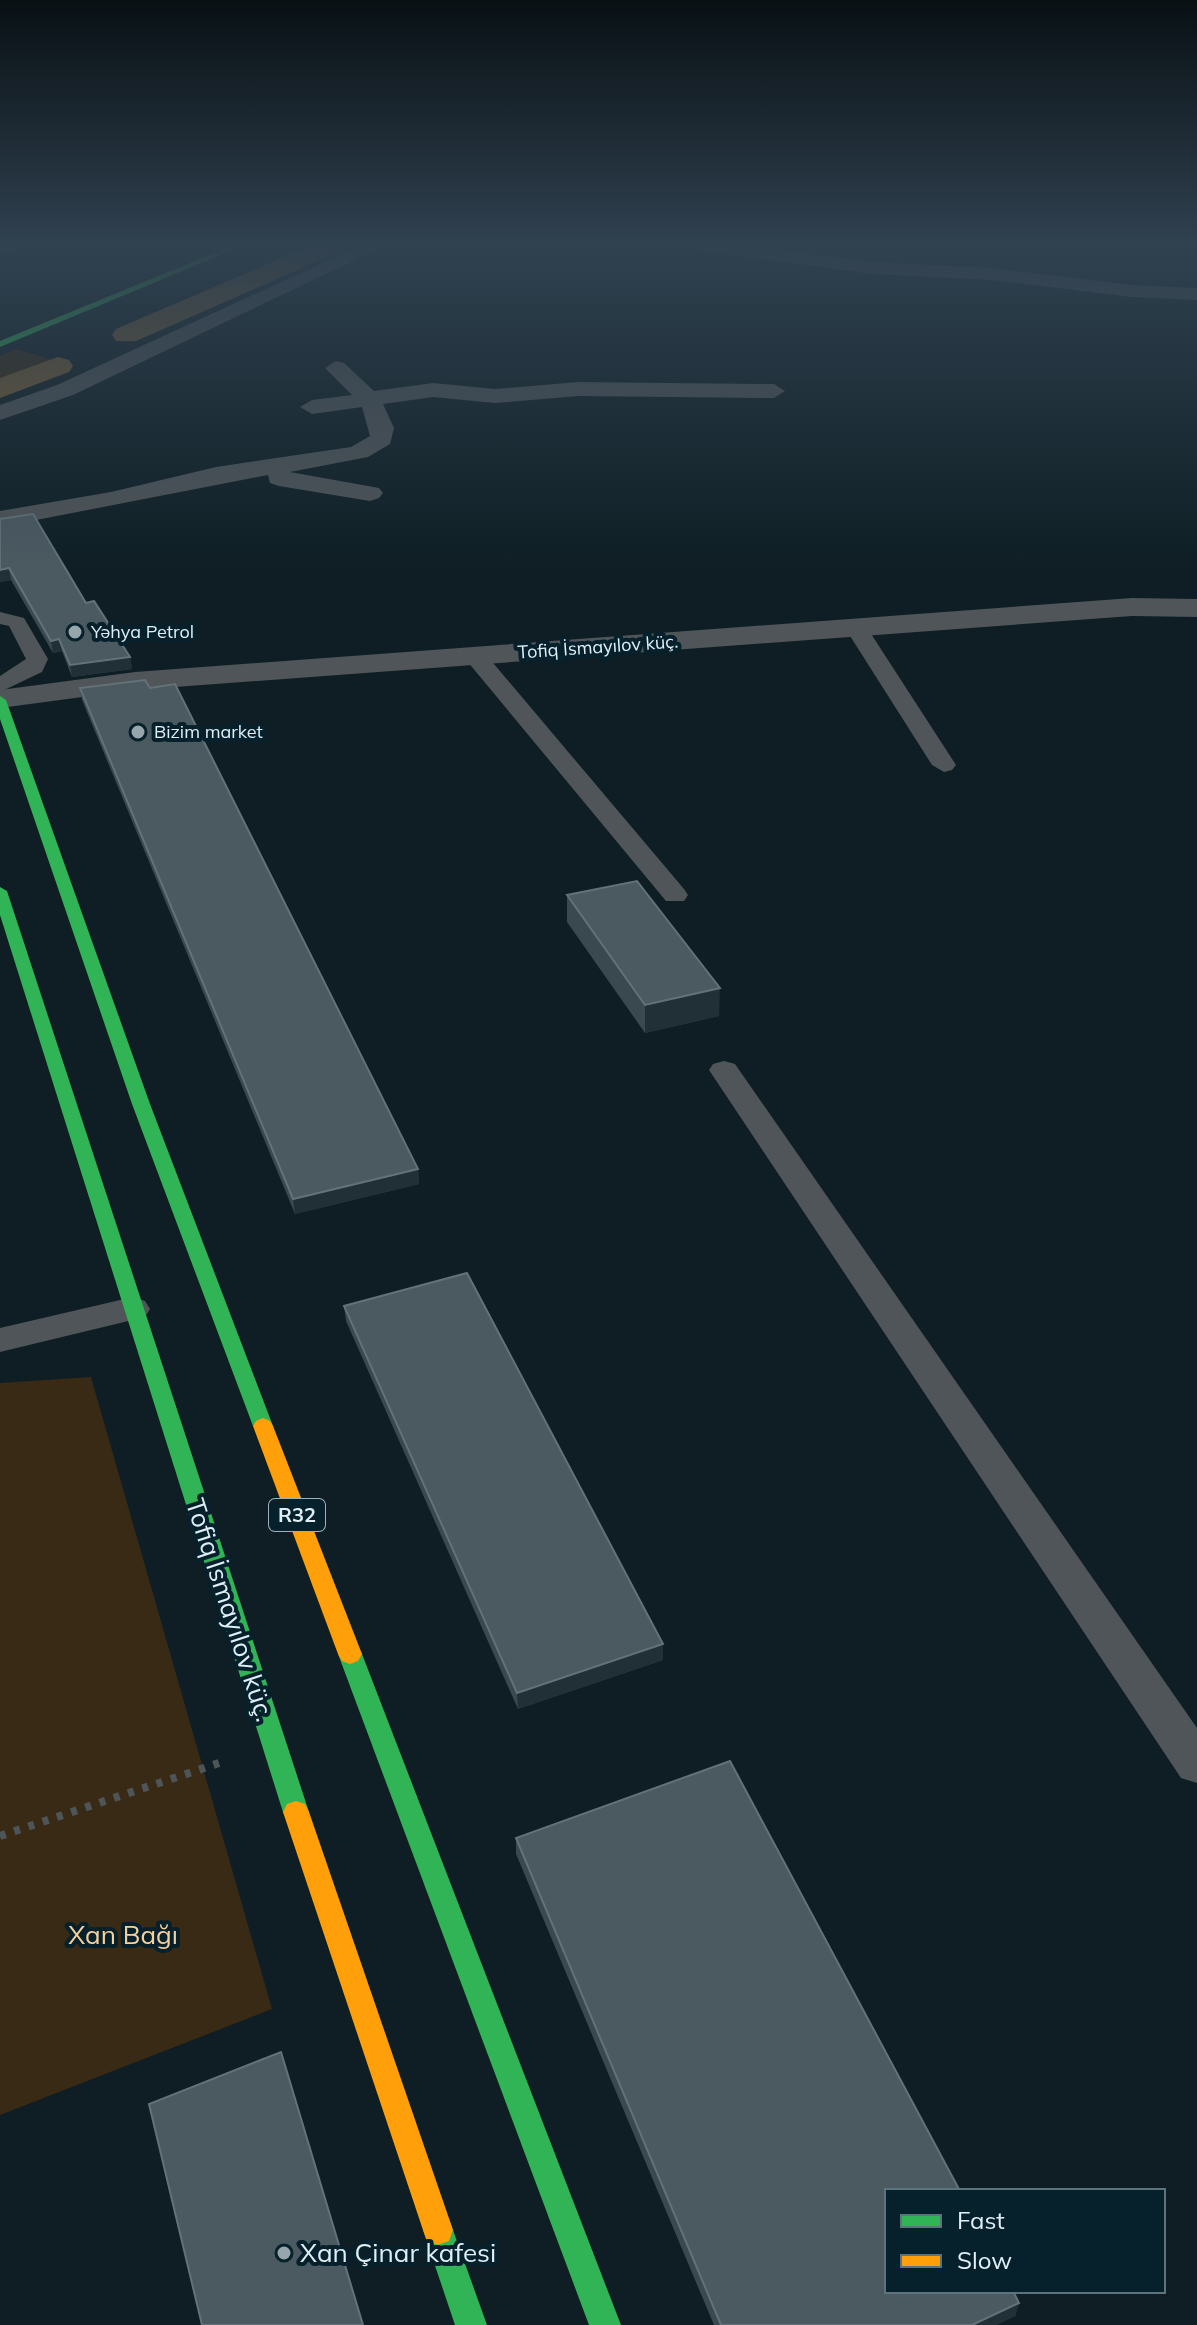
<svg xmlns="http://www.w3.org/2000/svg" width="1197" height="2325" font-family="Mulish,sans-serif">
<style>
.green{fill:#382a14}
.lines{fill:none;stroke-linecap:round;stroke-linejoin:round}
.canal{fill:#775c34;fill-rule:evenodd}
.path{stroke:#4d5558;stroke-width:8;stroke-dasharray:6 9;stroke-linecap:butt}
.lane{fill:#4f5558;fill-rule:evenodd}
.street{fill:#4f5558;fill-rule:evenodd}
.fast{fill:#30b455;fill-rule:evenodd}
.slow{fill:#ff9f0a;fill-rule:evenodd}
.wall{fill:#39494f}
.shaded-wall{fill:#203036}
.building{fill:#4b5a61;stroke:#627278;stroke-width:2}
.poi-dot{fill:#96a6ac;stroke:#06212c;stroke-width:3}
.labels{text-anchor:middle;stroke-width:8;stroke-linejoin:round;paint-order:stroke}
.far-poi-label{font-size:18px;fill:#e0eff6;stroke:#06212c;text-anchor:start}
.far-street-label{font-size:18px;fill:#e0eff6;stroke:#06212c}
.shield{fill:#06212c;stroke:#9fb1b9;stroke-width:2}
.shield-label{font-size:20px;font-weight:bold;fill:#e0eff6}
.near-street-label{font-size:26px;fill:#e0eff6;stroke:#06212c}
.near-park-label{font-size:26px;fill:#f8d09b;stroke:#06212c}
.near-poi-label{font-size:26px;fill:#e0eff6;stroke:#06212c;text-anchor:start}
</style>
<rect width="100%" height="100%" fill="#0e1e24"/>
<g class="green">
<polygon points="16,349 52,360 0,382 0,356"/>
<polygon points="91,1377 272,2009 0,2115 0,1383"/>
</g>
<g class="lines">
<g class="canal">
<polygon points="0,244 22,244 18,249 0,255"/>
<polygon points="314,244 349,244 345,249 136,341 116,341 112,335 116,329"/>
<polygon points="58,357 69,360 73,366 69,372 0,398 0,378"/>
</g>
<polyline class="path" points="0,1836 219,1763"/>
<g class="lane">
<polygon points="0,612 24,618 48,659 42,672 0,692 0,676 26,659 9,626 0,624"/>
<polygon points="856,622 864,623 956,765 952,770 944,772 932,765 845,628"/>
<polygon points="475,649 483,651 684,889 688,895 684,901 666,901 467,661 464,656"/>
<polygon points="724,1061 735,1064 1197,1728 1197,1783 1181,1778 709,1070 713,1064"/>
<polygon points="133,1297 145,1301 150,1309 145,1317 0,1352 0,1328"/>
</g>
<g class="street">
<polygon points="364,244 388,244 73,395 0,420 0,405 57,385"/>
<polygon points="686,244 738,244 873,262 992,268 1132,285 1197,288 1197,300 1132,297 992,280 873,274 695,250"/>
<polygon points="336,361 344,363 374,391 433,383 495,389 578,382 774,384 785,391 774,398 578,396 495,403 433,397 383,404 394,428 390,444 368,457 290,472 379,488 383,493 379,498 370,501 279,486 270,483 268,475 0,527 0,511 111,492 216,467 351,447 370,436 362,407 312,414 300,407 312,400 352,395 325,368"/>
<polygon points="1132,598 1197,599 1197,617 1132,616 135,690 0,708 0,690 135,672"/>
</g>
<g class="fast">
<polygon points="236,244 247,244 0,347 0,341"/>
<polygon points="0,696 6,700 150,1104 273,1426 270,1431 263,1434 256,1431 253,1426 132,1104 0,719"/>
<polygon points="0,887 7,891 309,1812 305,1820 296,1823 287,1820 283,1812 0,915"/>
<polygon points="350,1644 358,1647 362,1654 621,2325 589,2325 338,1654 342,1647"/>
<polygon points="438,2215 449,2219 487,2325 455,2325 423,2230 427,2219"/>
</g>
<g class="slow">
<polygon points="263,1418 270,1421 273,1426 362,1654 358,1661 350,1664 342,1661 338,1654 253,1426 256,1421"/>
<polygon points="296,1801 305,1804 309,1812 453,2230 449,2241 438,2245 427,2241 423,2230 283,1812 287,1804"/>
</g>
</g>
<g class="wall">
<polygon points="0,519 86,603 130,657 132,669 72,677 62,651 53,653 11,580 0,582"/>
<polygon points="80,688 418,1169 419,1184 295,1214 82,700"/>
<polygon points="567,895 719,1016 645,1033 567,922"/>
<polygon points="344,1306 663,1660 518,1709 346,1321"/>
<polygon points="516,1838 1019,2303 1015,2316 996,2325 714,2325 516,1854"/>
</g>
<g class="shaded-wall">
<polygon points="9,568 11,580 0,582 0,570"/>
<polygon points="59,639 62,651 53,653 51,641"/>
<polygon points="130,657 132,669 72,677 70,665"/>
<polygon points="720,988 719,1016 645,1033 645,1005"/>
<polygon points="418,1169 419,1184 295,1214 293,1199"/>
<polygon points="663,1644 663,1660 518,1709 517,1693"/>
<polygon points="1019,2303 1015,2316 996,2325 972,2325"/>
</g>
<g class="building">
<polygon points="33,514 86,603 94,601 130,657 70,665 59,639 51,641 9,568 0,570 0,519"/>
<polygon points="145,680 150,688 175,684 418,1169 293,1199 80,688"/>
<polygon points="637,881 720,988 645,1005 567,895"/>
<polygon points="467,1273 663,1644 517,1693 344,1306"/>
<polygon points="730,1761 960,2191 887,2191 887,2291 1013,2291 1019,2303 972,2325 721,2325 516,1838"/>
<polygon points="281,2052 363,2325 202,2325 149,2104"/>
</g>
<linearGradient id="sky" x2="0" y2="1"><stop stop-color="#081014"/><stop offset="0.43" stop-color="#304150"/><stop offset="1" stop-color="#304150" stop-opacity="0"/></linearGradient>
<rect width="1197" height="570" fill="url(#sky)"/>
<g class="poi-dot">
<circle cx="75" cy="632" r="8"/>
<circle cx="138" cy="732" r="8"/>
<circle cx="284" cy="2253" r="8"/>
</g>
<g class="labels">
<g class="far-poi-label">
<text x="91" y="638">Yəhya Petrol</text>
<text x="154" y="738">Bizim market</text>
</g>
<g class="far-street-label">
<text transform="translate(598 647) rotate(-4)" y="6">Tofiq İsmayılov küç.</text>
</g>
<rect class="shield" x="269" y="1499" width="56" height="32" rx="6"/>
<g class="shield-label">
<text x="297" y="1522">R32</text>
</g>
<g class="near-street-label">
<text transform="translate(230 1610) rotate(72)" y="9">Tofiq İsmayılov küç.</text>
</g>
<g class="near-park-label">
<text x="123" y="1944">Xan Bağı</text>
</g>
<g class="near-poi-label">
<text x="300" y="2262">Xan Çinar kafesi</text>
</g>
</g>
<rect x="885" y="2189" width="280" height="104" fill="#06212c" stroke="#5d737d" stroke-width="2"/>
<rect x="901" y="2215" width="40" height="12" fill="#30b455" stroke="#5d737d" stroke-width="2"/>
<text x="957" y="2229" font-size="24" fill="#e0eff6">Fast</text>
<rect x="901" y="2255" width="40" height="12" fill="#ff9f0a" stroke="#5d737d" stroke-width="2"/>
<text x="957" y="2269" font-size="24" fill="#e0eff6">Slow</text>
</svg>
